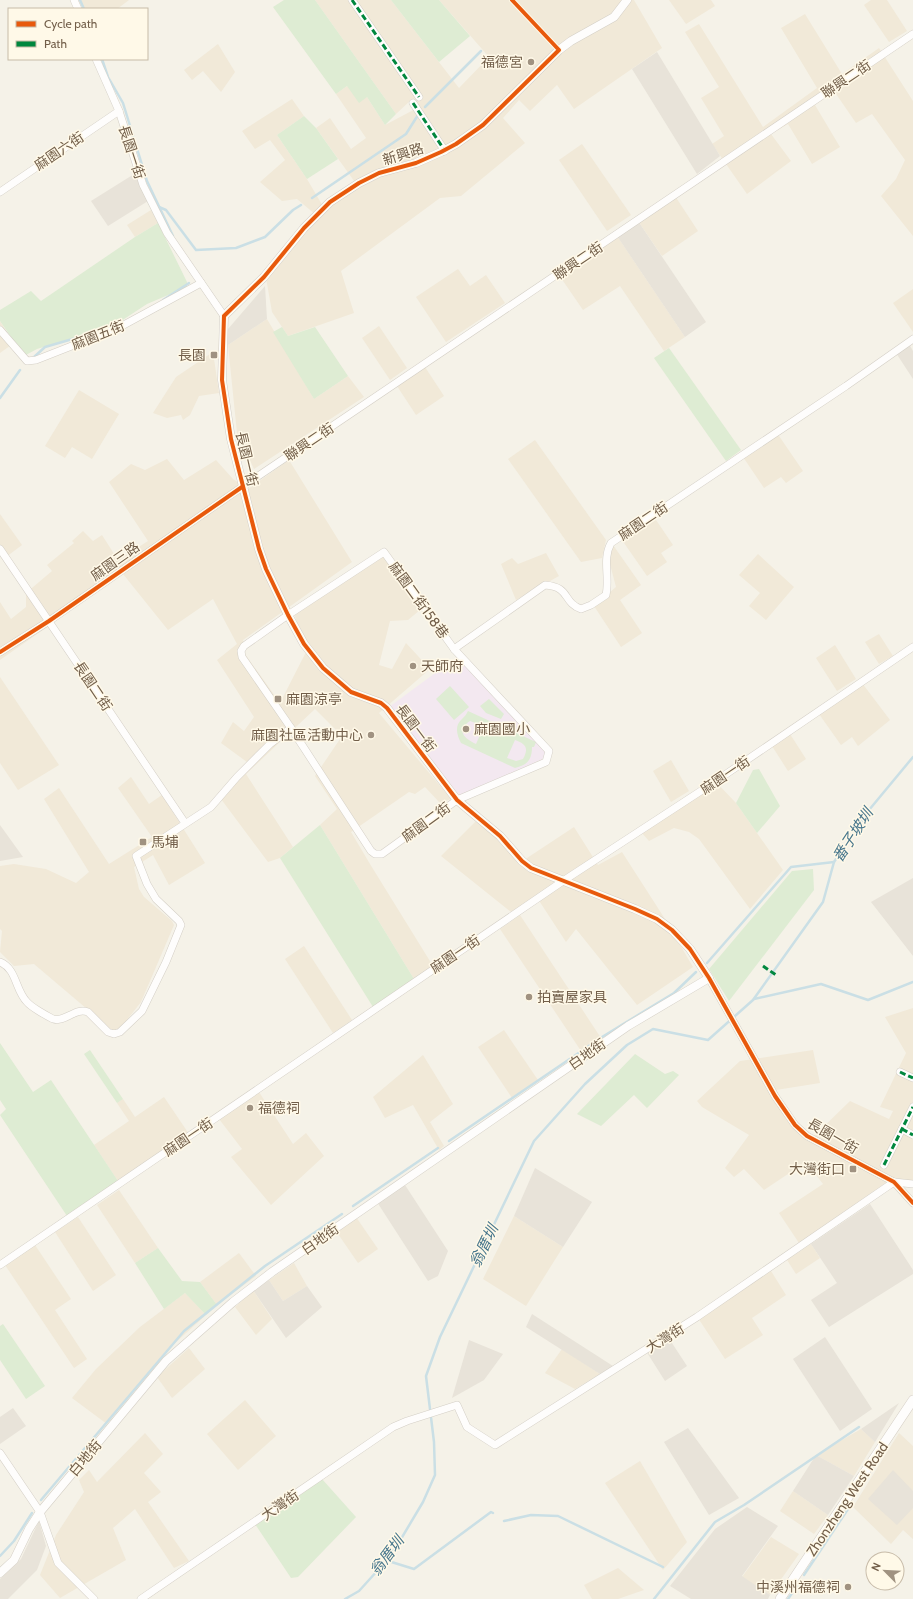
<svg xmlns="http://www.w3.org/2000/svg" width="913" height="1599" font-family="Cabin,'Noto Sans TC',sans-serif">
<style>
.residential{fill:#f1e9d8}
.industrial{fill:#e8e3d9}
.education{fill:#f3e8f0}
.green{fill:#deecd3;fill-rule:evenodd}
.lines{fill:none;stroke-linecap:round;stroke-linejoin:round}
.stream{stroke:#cadfe5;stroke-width:2.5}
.minor-casing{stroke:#d4cfc6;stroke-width:8}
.tertiary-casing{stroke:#d4cfc6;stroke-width:9}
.secondary-casing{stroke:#d5cfc6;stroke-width:10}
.minor{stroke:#fefdfc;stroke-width:7}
.tertiary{stroke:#fefdfc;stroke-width:8}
.secondary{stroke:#fefdfc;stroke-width:9}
.quiet{stroke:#00873e;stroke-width:3;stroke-dasharray:6 3;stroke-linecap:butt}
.cycleway-casing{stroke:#fff9e8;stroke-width:6}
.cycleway{stroke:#e8590c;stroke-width:4}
.poi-dot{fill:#a09281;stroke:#fff9e8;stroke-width:1.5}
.labels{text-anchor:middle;stroke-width:3;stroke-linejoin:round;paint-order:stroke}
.poi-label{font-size:14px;fill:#725e49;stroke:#fff9e8;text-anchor:start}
.street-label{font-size:14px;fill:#725e49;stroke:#fff9e8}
.water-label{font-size:15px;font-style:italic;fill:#47768c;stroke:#fff9e8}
</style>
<rect width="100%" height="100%" fill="#f5f2e8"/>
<g class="residential">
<polygon points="79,0 129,0 117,9 83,9"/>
<polygon points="315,0 391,0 459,88 489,57 439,0 634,0 662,48 574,109 557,85 530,111 519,100 503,118 525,143 461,196 440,198 341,271 354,313 288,336 272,312 266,278 316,215 297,199 282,201 260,182 285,160 270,140 255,149 242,131 292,99 304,116 277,135 307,179 324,208 357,185 316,128 330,118 351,149 366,138 336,94 347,86 367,97 385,125 419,107 412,99 396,114"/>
<polygon points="669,0 711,0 715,6 686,24"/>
<polygon points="871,0 887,0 907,31 889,42 864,5"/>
<polygon points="805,14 842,74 879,48 913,101 913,236 881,196 896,179 905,160 872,114 856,123 834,91 815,105 840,147 812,164 788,124 771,134 791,161 747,194 712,144 724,136 701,98 719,87 685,32 699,24 763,127 817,88 781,28"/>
<polygon points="218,44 235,72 221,92 203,71 192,80 184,70"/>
<polygon points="582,144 631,215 607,231 559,160"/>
<polygon points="675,196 698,231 662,256 638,221"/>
<polygon points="151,210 158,223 135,237 127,225"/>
<polygon points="617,236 685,337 664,351 620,286 583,310 559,275"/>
<polygon points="458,269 470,286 486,275 505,303 446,342 416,297"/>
<polygon points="913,289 913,332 893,303"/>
<polygon points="267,319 314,399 348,376 364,397 254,469 237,433 228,345"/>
<polygon points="0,321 14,343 0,353"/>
<polygon points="379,326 407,368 390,380 362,338"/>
<polygon points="213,352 219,393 199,396 190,415 183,420 181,415 167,418 153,413 176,377"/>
<polygon points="425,367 444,396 416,415 397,386"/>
<polygon points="79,390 119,414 92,459 72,447 65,458 45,446"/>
<polygon points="777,433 803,471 786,483 781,477 764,488 743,457"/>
<polygon points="535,440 606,540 602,558 581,562 508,459"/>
<polygon points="167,459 184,480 216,460 233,479 248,489 289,460 352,562 243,640 245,654 280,703 306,652 294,613 381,553 420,610 408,620 390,621 379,665 392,669 406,643 430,669 379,713 451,799 440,803 425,787 415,794 409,792 351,832 370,864 433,966 414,979 320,825 337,809 315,776 342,736 315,709 246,774 293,847 280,858 268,862 221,799 251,765 221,743 233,722 244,731 254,717 217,660 237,644 213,599 168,630 123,574 0,660 0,602 11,619 26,607 26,593 52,571 47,565 74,543 72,541 83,531 93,541 102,535 118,560 148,541 109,482 131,464 145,470"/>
<polygon points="0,514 22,545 6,557 0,549"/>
<polygon points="654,517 673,545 661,553 667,562 647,576 622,540"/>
<polygon points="613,545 641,585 620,600 642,633 621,647 594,606 616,587 606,549"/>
<polygon points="546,553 559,576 516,600 501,564 512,558 518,564"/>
<polygon points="758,554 794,587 766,620 749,606 760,593 739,575"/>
<polygon points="879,634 893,656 879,664 865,642"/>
<polygon points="835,645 856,679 837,691 816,658"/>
<polygon points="0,677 59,765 18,790 0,763"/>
<polygon points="862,683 890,720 858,746 852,737 841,745 819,714"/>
<polygon points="790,734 806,759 788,771 772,746"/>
<polygon points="671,760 689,791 671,802 653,771"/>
<polygon points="131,777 149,804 162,795 205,863 169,885 153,855 134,867 139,889 144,897 172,921 174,925 141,1002 119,1030 113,1031 34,964 14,966 0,952 2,931 0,929 0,866 14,864 46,869 76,883 89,872 44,799 59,788 109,864 152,837 118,788"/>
<polygon points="715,781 736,803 783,870 750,909 699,839 689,832 674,828 649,841 641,832"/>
<polygon points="476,821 524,860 574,827 598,865 622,852 665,919 693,967 637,1005 576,929 566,942 536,896 511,912 441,856"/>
<polygon points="520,915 601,1038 581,1051 500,929"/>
<polygon points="304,946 352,1020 333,1033 285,959"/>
<polygon points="913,1008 913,1183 893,1178 799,1243 779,1213 823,1184 806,1162 764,1190 744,1169 734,1177 725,1168 749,1135 702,1107 697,1101 740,1061 813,1050 820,1083 776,1090 796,1123 814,1136 850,1101 889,1119 893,1111 880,1107 906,1053 885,1017"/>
<polygon points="504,1030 538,1080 512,1098 478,1047"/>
<polygon points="423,1055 453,1104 430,1122 444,1146 439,1150 413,1105 385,1118 373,1097"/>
<polygon points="259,1092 293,1144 306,1133 324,1156 271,1205 231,1157 242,1149 219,1119"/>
<polygon points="164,1097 189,1134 118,1181 94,1145 129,1121 117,1103 123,1099 135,1117"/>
<polygon points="119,1190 158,1248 135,1263 97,1205"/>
<polygon points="514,1216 563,1247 526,1306 483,1279"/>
<polygon points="78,1217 116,1275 93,1291 55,1232"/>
<polygon points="356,1217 378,1249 358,1263 336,1231"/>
<polygon points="811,1244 820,1258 796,1274 787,1260"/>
<polygon points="35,1245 71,1299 55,1310 87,1359 74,1368 5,1265"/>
<polygon points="239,1253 256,1276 217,1305 200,1282"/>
<polygon points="294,1263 307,1286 283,1301 269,1280"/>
<polygon points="771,1271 786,1295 752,1318 763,1335 725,1359 698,1318"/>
<polygon points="253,1290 272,1319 256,1335 235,1307"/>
<polygon points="185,1293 206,1315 165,1352 107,1424 72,1398 96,1369 140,1327"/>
<polygon points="189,1348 205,1369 172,1398 157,1377"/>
<polygon points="562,1349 600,1374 575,1389 545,1373"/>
<polygon points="245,1400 276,1436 238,1470 207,1434"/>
<polygon points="861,1429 875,1442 854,1476 816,1455"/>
<polygon points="145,1433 163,1454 144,1473 161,1492 148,1502 189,1561 174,1568 135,1509 113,1528 126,1560 60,1598 40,1575 56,1535 84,1492 79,1480 89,1470 97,1482"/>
<polygon points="899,1433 913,1446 913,1539 903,1530 891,1544 853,1507"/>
<polygon points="640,1461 687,1542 663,1570 605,1483"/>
<polygon points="793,1491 828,1515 814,1534 780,1511"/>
<polygon points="771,1537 799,1554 770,1595 742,1577"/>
<polygon points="618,1568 644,1590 618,1599 592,1599 584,1585"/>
</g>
<g class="industrial">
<polygon points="657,52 720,156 697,174 632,69"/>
<polygon points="139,171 148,201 108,226 91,201"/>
<polygon points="638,221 706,322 685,337 617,236"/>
<polygon points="265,286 267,319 228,345 228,329"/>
<polygon points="909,344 913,351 913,379 896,353"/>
<polygon points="0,825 23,857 0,861"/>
<polygon points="913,878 913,956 871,902"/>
<polygon points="535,1168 592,1202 563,1247 514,1216"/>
<polygon points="405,1185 448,1251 438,1276 428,1281 377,1202"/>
<polygon points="870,1204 913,1270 913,1274 829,1327 811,1300 837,1283 811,1244"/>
<polygon points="269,1280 283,1301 307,1286 322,1307 286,1338 253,1290"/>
<polygon points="532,1314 613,1366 600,1374 526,1327"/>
<polygon points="668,1337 687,1366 665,1381 646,1351"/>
<polygon points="825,1337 872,1409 840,1431 793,1359"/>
<polygon points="469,1340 503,1354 484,1380 452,1398"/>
<polygon points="899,1403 875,1442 861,1429"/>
<polygon points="13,1408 26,1426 0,1444 0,1417"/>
<polygon points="688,1428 739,1498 709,1515 664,1442"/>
<polygon points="816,1455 854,1476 828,1515 793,1491"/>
<polygon points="893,1470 913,1491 913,1508 897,1525 868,1499"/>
<polygon points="747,1507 778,1526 742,1576 770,1595 768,1599 691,1599 670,1586 715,1529"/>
<polygon points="39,1521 46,1546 37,1570 8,1599 0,1599 0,1579 21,1559"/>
</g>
<polygon class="education" points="457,657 546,751 543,759 460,796 443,776 389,707"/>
<g class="green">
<polygon points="284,0 315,0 396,114 385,125 367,97 359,103 347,86 336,94 273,7"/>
<polygon points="391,0 439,0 470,36 439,62"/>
<polygon points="304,116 316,128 338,159 307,179 277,135"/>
<polygon points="158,223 187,282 187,287 147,304 115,325 37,349 24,356 0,321 0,310 31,291 41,301 135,237"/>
<polygon points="282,327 288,336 315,327 348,376 314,399 273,332"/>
<polygon points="669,348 741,450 726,461 654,358"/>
<polygon points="450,686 469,707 454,720 436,699"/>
<polygon points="489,699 504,714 501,719 486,713 480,706"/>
<path d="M 468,711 L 536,742 L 534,747 L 532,747 C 532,760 527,765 515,768 L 461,743 C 457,735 454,726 462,719 C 465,716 466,715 468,711 ZM 470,721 L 484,726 L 476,744 C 465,739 455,731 470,721 ZM 515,740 C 526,744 529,748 523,759 L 516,761 L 507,758 Z"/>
<polygon points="759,769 780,806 757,833 736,803 753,770"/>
<polygon points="320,825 414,979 373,1007 280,858"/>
<polygon points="813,869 814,890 729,1001 709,969 792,871"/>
<polygon points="0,1043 33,1092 51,1080 118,1181 67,1216 0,1115 6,1109 0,1100"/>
<polygon points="90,1050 123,1099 117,1103 84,1054"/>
<polygon points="635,1054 665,1074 673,1071 679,1075 647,1108 634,1095 601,1126 577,1114"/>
<polygon points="158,1248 182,1281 200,1282 217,1305 206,1315 185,1293 164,1309 135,1263"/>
<polygon points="3,1324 45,1386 26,1399 0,1360 0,1326"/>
<polygon points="322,1479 356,1517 298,1577 291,1578 255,1524"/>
</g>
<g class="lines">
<g class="stream">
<polyline points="80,0 84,9"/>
<polyline points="102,59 108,77 123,103 147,181 173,236"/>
<polyline points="425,107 481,51"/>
<polyline points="312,198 406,134 418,115"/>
<polyline points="159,207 166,210 196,250 236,248 265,237 293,210 301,205"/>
<polyline points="163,300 189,283"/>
<polyline points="33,358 45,347 107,329"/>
<polyline points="0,398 20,370"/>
<polyline points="707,963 791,867 834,862"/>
<polyline points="754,999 821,984 868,1000 913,982"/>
<polyline points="449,1141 602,1037 674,993 696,972"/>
<polyline points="353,1206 438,1148"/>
<polyline points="41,1500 184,1331 265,1266 342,1214"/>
<polyline points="504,1521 531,1515 558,1516 663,1567"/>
<polyline points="0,1556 14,1541 32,1513"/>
<polyline points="385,1560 414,1569 491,1512 493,1513"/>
<polyline points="804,1575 850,1506"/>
<polyline points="345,1599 359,1591 378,1570 398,1544 423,1502 435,1475 434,1442 426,1376 440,1337 534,1141 585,1084 627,1045 653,1029 708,1040 753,1000 823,902 834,862 869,810 913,757"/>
<polyline points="654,1599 715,1522 744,1505 859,1427"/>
<polyline points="788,1599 797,1586"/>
</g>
<g class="minor-casing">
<g id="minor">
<polyline points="74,0 78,9"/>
<polyline points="352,0 419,97"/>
<polyline points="96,59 119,111 143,185 167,233 224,316"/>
<polyline points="413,103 445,151"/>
<polyline points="0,192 119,111"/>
<polyline points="0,330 27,361 36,360 120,327 201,283"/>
<polyline points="0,549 185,823"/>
<polygon points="384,552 454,649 549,751 546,762 457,800 382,854 375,854 371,851 291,728 242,657 241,651 244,646 288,615"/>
<path d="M 454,649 L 545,585 C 571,587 562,602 581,609 L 591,605 L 606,595 C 610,577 602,559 611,543 L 846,386 L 913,339"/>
<polyline points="0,652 49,621 242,487 913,34"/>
<path d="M 0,962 C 17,969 15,990 27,1002 C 31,1007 47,1016 53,1019 C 65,1023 75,1007 88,1012 L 108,1032 L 114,1034 L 120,1032 L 142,1011 L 166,962 L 181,925 L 179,921 L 156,899 L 147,884 L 136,856 L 211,807 L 237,777 L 270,744 L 291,728"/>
<polyline points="709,978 775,1096 795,1125 807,1136 894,1182 913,1203"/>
<polyline points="900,1072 913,1078"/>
<polyline points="902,1129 913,1135"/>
<polyline points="884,1165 913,1107"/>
<polyline points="894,1182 913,1184"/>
<polyline points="0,1265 563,881 710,785 913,647"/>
<polyline points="0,1453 40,1512 58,1563 94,1599"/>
<polyline points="141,1599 393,1427 407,1421 457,1405 467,1427 495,1445 697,1317 894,1182"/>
</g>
</g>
<g class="tertiary-casing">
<polyline id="tertiary" points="0,1573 14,1560 29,1529 40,1512 166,1361 233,1302 272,1272 628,1026 709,978 690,949 672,930 657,919 635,909 531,868 522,861 500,836 457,800 387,708 381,703 351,692 323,668 304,644 288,615 266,569 259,549 231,439 222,380 224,316 264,277 304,228 330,202 359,183 379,173 416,163 441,152 456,144 483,125 559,50 571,41 614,17 627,0"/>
</g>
<g class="secondary-casing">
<polyline id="secondary" points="780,1599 913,1400"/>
</g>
<use href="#minor" class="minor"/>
<use href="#tertiary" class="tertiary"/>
<use href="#secondary" class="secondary"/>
<g class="quiet">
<polyline points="352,0 419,97"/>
<polyline points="413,103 445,151"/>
<polyline points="763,966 776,975"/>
<polyline points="900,1072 913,1078"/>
<polyline points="902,1129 913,1135"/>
<polyline points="884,1165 913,1107"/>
</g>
<g class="cycleway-casing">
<g id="cycleway">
<polyline points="512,0 559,50 483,125 456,144 441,152 416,163 379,173 359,183 330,202 304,228 264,277 224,316 222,380 231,439 259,549 266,569 288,615 304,644 323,668 351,692 381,703 387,708 457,800 500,836 522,861 531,868 635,909 657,919 672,930 690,949 709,978 775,1096 795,1125 807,1136 894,1182 913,1203"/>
<polyline points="0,652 49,621 242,487"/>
</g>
</g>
<use href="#cycleway" class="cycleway"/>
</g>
<g class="poi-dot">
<circle cx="531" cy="62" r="4"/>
<rect x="210" y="351" width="8" height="8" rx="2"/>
<circle cx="413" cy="666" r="4"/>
<rect x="274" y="695" width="8" height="8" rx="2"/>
<circle cx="466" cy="729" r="4"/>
<circle cx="371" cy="735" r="4"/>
<rect x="139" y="838" width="8" height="8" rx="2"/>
<circle cx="529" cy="997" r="4"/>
<circle cx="250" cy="1108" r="4"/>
<rect x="849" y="1165" width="8" height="8" rx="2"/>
<circle cx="848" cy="1587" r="4"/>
</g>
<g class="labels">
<g class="poi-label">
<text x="523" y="67" text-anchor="end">福德宮</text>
<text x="206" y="360" text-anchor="end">長園</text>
<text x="421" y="671">天師府</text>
<text x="286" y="704">麻園涼亭</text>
<text x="474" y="734">麻園國小</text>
<text x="363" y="740" text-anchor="end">麻園社區活動中心</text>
<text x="151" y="847">馬埔</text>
<text x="537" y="1002">拍賣屋家具</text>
<text x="258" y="1113">福德祠</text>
<text x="845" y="1174" text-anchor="end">大灣街口</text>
<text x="840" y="1592" text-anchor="end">中溪州福德祠</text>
</g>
<g class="street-label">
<text transform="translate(846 79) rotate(-34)" y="5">聯興二街</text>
<text transform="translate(59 151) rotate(-34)" y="5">麻園六街</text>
<text transform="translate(132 152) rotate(72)" y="5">長園一街</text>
<text transform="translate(403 154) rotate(-18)" y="5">新興路</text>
<text transform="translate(578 261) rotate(-34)" y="5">聯興二街</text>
<text transform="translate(98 335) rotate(-22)" y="5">麻園五街</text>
<text transform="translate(309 442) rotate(-34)" y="5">聯興二街</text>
<text transform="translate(247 459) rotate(77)" y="5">長園一街</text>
<text transform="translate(643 521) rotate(-34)" y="5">麻園二街</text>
<text transform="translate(115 561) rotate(-35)" y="5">麻園三路</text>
<text transform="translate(419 600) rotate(54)" y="5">麻園二街158巷</text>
<text transform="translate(93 686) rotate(56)" y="5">長園二街</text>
<text transform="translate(416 728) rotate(53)" y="5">長園一街</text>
<text transform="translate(725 775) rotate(-34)" y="5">麻園一街</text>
<text transform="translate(426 822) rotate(-36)" y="5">麻園二街</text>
<text transform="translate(455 954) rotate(-34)" y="5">麻園一街</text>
<text transform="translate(587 1054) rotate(-35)" y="5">白地街</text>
<text transform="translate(833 1136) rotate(30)" y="5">長園一街</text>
<text transform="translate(188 1137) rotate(-34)" y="5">麻園一街</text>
<text transform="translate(320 1239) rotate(-35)" y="5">白地街</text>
<text transform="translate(665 1338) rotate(-32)" y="5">大灣街</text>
<text transform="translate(85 1458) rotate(-50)" y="5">白地街</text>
<text transform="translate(847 1499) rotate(-56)" y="5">Zhonzheng West Road</text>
<text transform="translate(280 1505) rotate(-34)" y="5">大灣街</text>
</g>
<g class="water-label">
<text transform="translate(853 835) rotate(-57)" y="5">番子坡圳</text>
<text transform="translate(484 1246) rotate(-64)" y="5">翁厝圳</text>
<text transform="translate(387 1556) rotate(-53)" y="5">翁厝圳</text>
</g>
</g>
<rect x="8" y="8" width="140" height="52" fill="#fff9e8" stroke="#c7bba8"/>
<rect x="16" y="21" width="20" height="6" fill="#e8590c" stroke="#c7bba8"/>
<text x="44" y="28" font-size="12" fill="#725e49">Cycle path</text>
<rect x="16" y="41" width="20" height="6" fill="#00873e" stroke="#c7bba8"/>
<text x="44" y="48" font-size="12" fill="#725e49">Path</text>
<g transform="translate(885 1571) rotate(294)"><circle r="19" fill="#fff9e8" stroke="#c7bba8"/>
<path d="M0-3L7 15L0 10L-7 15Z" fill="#a09281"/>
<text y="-6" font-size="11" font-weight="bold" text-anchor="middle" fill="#725e49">N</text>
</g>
</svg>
